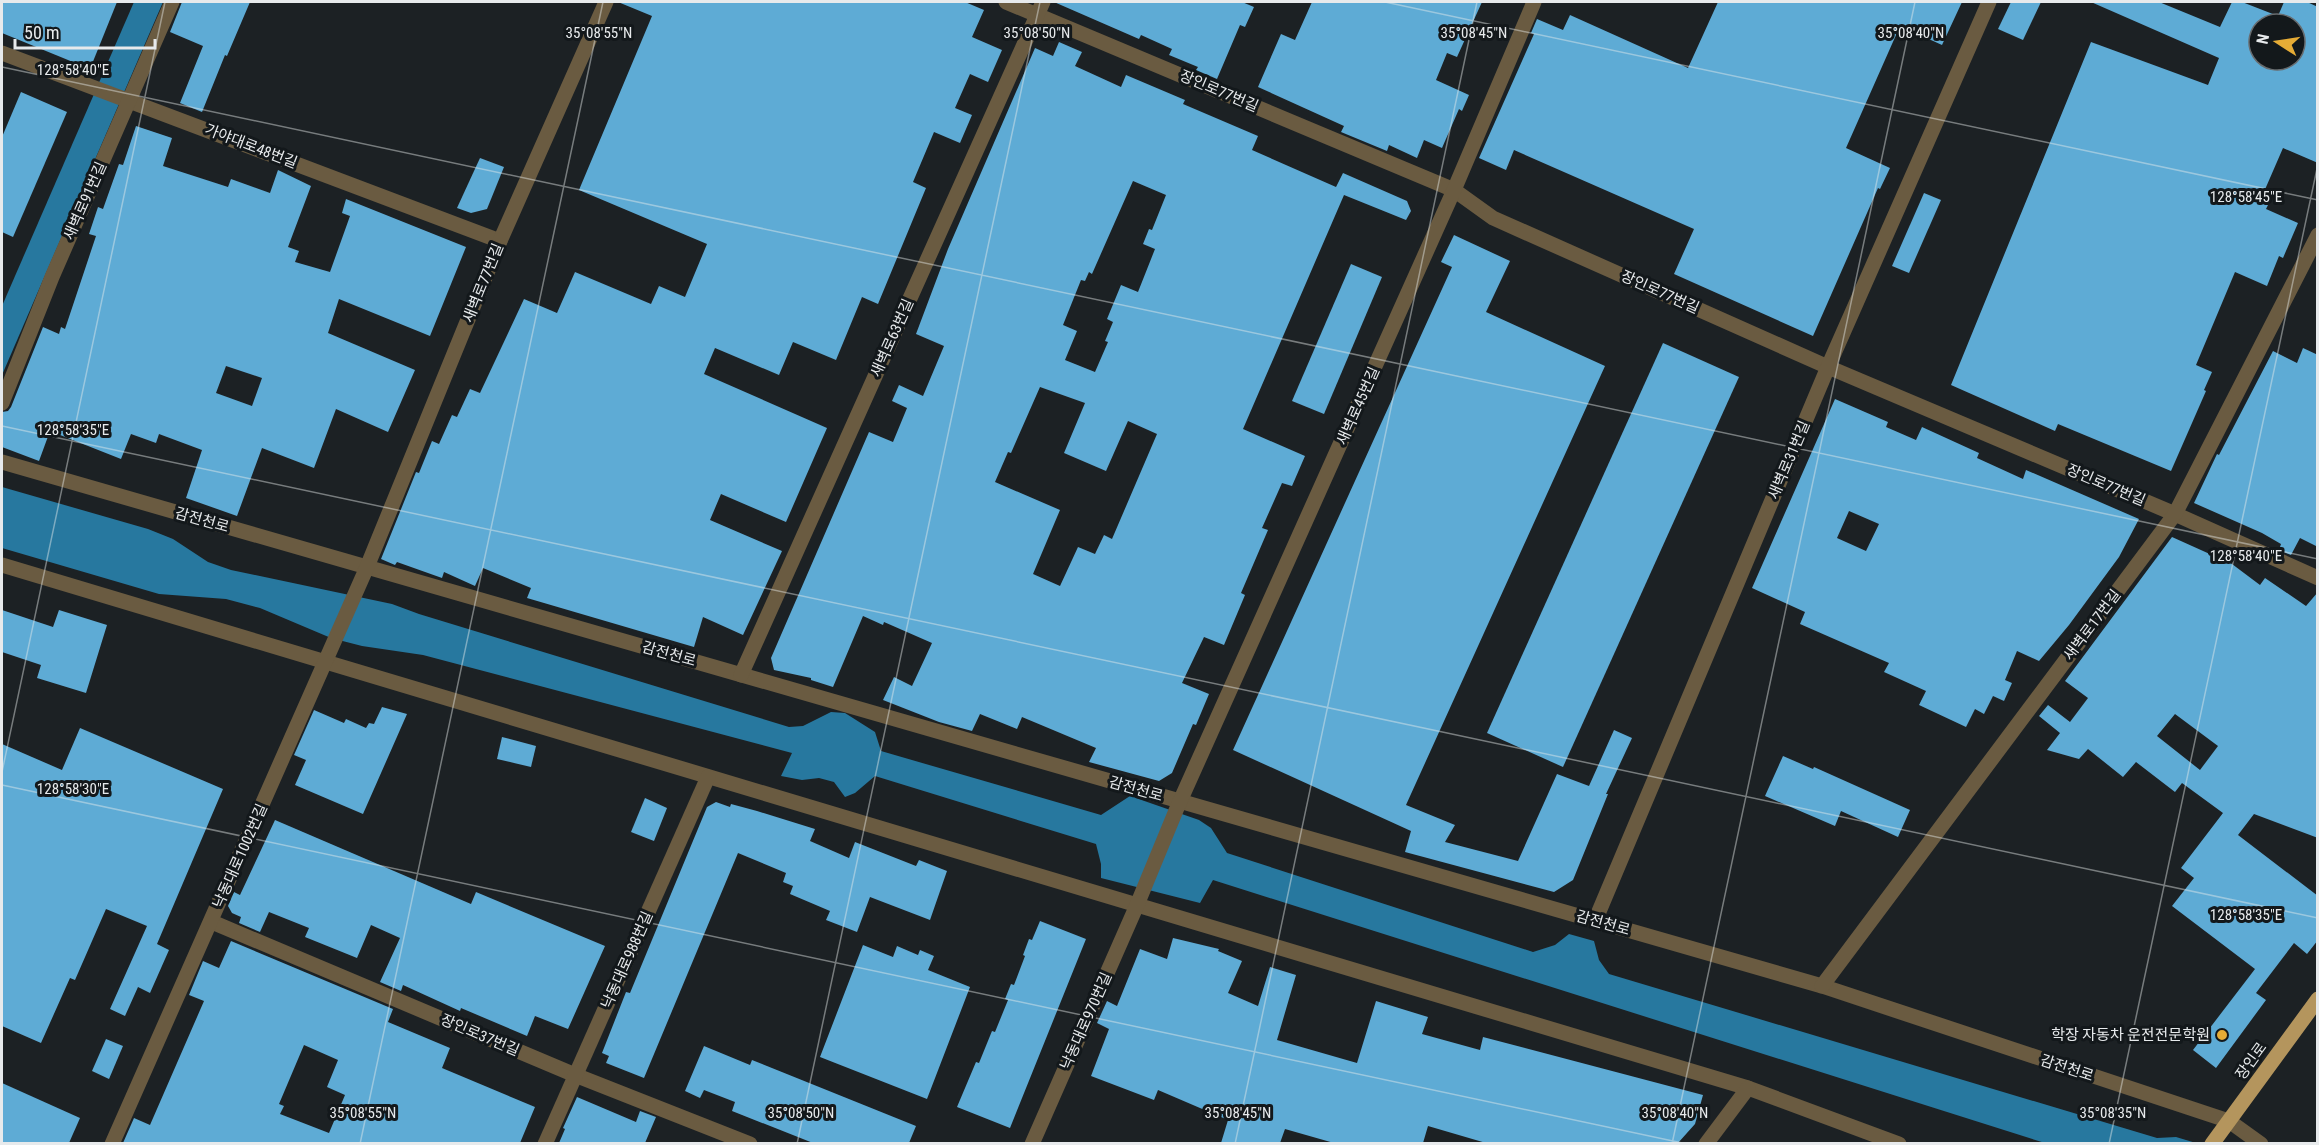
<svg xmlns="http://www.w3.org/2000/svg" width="2319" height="1145" font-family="'Roboto Condensed','Noto Sans KR',sans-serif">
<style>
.water{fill:#27789f}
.building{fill:#5eabd5;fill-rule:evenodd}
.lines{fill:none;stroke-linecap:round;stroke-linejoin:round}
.minor{stroke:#6a5b41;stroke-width:15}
.major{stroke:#b4955d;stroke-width:15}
.ticks{fill:none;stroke:#e7eaec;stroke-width:1.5;stroke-opacity:0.45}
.poi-dot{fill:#e6ac36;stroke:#13181b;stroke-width:2}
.labels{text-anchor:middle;stroke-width:6;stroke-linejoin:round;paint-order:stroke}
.street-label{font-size:15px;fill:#e7eaec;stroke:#13181b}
.poi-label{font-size:15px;fill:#e7eaec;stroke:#13181b;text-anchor:end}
.ticks-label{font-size:15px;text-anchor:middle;fill:#e7eaec;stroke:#13181b;stroke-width:6;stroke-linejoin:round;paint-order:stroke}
</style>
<rect width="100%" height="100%" fill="#1c2124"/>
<g class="water">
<polygon points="134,2 163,2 2,375 2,306"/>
<polygon points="2,487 148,529 173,539 208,562 231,570 392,604 419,614 789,727 803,726 831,712 845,713 875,732 881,751 1101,815 1130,796 1199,820 1211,828 1227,853 1533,952 1555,945 1569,934 1594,941 1599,960 1609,974 2157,1138 2176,1137 2196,1143 2045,1143 1213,880 1200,903 1101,878 1101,864 1096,844 875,776 855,793 845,797 834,782 819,778 802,780 781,776 792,753 423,655 362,646 331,638 260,608 226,599 159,594 2,548"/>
</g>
<g class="building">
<polygon points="2,2 117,2 90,69 2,33"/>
<polygon points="182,2 250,2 227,56 225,55 202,112 180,103 203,46 170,32"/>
<polygon points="618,2 965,2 984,10 972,37 1002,50 988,82 970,74 955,108 972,115 960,143 934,132 913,182 926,188 878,304 862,297 836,360 793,342 779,375 715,348 704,374 827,428 786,522 721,494 710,520 782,551 743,635 703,617 694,647 527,598 531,588 483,568 475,586 444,572 442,578 397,562 395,565 381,559 416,472 419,473 432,441 439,444 452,415 457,417 470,389 480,393 524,299 557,313 575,272 651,304 659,286 685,297 707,244 579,190 652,16"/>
<polygon points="1054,2 1242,2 1254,7 1245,27 1240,25 1217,79 1196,70 1198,67 1169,55 1172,49 1141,35 1139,39"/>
<polygon points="1312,2 1482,2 1457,57 1447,53 1436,80 1469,95 1462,111 1459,109 1442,148 1424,140 1417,158 1389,145 1387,151 1341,132 1344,126 1258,87 1281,34 1295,40"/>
<polygon points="1718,2 1962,2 1942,45 1900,26 1846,148 1890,168 1880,189 1878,188 1813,336 1674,274 1694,229 1514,150 1506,170 1479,158 1534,34 1531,33 1537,19 1563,30 1570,15 1688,68"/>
<polygon points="2011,2 2041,2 2023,40 1998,29"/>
<path d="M 2091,2 L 2159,2 L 2220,27 L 2232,2 L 2242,2 L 2278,16 L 2284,2 L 2307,2 L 2318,7 L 2318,163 L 2283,148 L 2260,201 L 2268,205 L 2266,209 L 2298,223 L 2283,258 L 2279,256 L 2267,286 L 2235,272 L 2196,365 L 2212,372 L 2204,390 L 2206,391 L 2171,471 L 2058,424 L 2055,431 L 1951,385 L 2091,42 L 2208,85 L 2219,58 ZM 2259,24 L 2295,24 L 2295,60 L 2259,60 Z"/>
<path d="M 1059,42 L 1082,52 L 1075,66 L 1121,87 L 1126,75 L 1185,100 L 1183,104 L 1258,136 L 1252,150 L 1336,187 L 1343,173 L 1407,201 L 1411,211 L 1406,220 L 1344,195 L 1243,429 L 1305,456 L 1292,486 L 1282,483 L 1262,528 L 1268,530 L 1241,593 L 1245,595 L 1224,645 L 1204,637 L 1182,683 L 1209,694 L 1196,725 L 1193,724 L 1172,773 L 1159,781 L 1089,762 L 1096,748 L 1022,717 L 1017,729 L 980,714 L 972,731 L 939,722 L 883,700 L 894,677 L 912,686 L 932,643 L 884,622 L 883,625 L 863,616 L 833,687 L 811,680 L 811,678 L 774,670 L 771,658 L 869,432 L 893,442 L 907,408 L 892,401 L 899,385 L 923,396 L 944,346 L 916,334 L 948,249 L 1035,48 L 1053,56 ZM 1133,181 L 1166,195 L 1152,230 L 1149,229 L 1143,244 L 1155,249 L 1138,292 L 1121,285 L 1107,319 L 1113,322 L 1105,341 L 1108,342 L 1095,372 L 1065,360 L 1077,331 L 1063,325 L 1081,280 L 1085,281 L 1089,272 L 1092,274 ZM 1040,387 L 1085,403 L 1064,453 L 1106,471 L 1128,421 L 1157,434 L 1112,539 L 1104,535 L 1095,554 L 1078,547 L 1060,586 L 1033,574 L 1060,510 L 995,482 L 1008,452 L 1011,453 Z"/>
<polygon points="21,92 67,112 13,237 2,232 2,137"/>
<path d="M 136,126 L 172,138 L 163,166 L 228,187 L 231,179 L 270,193 L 278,170 L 311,186 L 288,247 L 299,251 L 295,262 L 330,272 L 350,216 L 342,213 L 346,199 L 466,247 L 430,336 L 339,299 L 328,333 L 415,370 L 388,432 L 336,409 L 314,468 L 262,448 L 237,516 L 186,498 L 202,450 L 159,434 L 156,443 L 131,434 L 121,459 L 50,431 L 39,461 L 2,447 L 2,412 L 8,411 L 11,407 L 43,327 L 59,334 L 61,327 L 65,329 L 96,236 L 89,234 L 98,207 L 103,209 L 119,164 L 123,165 ZM 226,366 L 262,378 L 252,406 L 216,393 Z"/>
<polygon points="480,158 504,167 487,209 471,213 457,208"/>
<polygon points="1924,193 1941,200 1909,273 1892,266"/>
<polygon points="1454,235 1510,261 1486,312 1605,366 1406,805 1455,825 1445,842 1518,861 1557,774 1589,786 1614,730 1632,738 1606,794 1608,794 1573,880 1554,892 1405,852 1411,831 1233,750 1452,267 1441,262"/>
<polygon points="1351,264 1382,277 1324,414 1292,401"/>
<polygon points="1663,343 1739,377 1563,767 1487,733"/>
<polygon points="2303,348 2318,355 2318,547 2300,538 2291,555 2279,550 2281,544 2262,533 2194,503 2217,454 2219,455 2273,351 2297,363"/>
<path d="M 1835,399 L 1888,422 L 1886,427 L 1916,440 L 1922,427 L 1979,453 L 1977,458 L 2023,479 L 2026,470 L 2139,519 L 2119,557 L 2069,625 L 2039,661 L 2017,651 L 2005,680 L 2012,683 L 2004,701 L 1993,696 L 1984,714 L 1975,709 L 1966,727 L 1919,705 L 1926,691 L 1884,672 L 1889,663 L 1800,624 L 1805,612 L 1752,588 ZM 1849,511 L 1879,524 L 1866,551 L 1837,538 Z"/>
<path d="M 2172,537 L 2232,564 L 2260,585 L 2265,578 L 2306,606 L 2318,592 L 2318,838 L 2254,814 L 2238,835 L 2318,896 L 2318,940 L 2307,954 L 2294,943 L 2256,993 L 2266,1000 L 2216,1068 L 2193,1050 L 2255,969 L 2172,906 L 2194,878 L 2181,868 L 2223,813 L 2182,783 L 2175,792 L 2136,762 L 2123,777 L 2088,749 L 2079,759 L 2047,750 L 2060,733 L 2039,716 L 2048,705 L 2070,722 L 2088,698 L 2065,681 ZM 2175,714 L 2218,746 L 2200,770 L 2157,736 Z"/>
<polygon points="2,610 53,627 59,610 107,625 86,693 37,678 41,665 2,652"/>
<polygon points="382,707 407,714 363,814 295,785 306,760 294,755 314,710 344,723 346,719 366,728 369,723 374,724"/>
<polygon points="80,728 223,789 157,944 169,950 150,993 138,987 125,1016 110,1009 147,926 106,909 75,980 70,978 41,1043 2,1026 2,744 62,770"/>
<polygon points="502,737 536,746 531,767 497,759"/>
<polygon points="1783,756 1813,769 1814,767 1910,810 1898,837 1841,811 1835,826 1765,796"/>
<polygon points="645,798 667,808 654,841 631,832"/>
<polygon points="716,802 730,807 731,804 757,811 815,829 810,841 849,858 855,842 916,866 919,860 947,871 930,920 870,897 857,932 826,920 830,911 790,894 793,886 783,882 786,873 738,853 644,1078 606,1063 609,1056 602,1053 626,992 630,993 707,807"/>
<polygon points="275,820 471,904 476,892 605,946 568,1029 535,1016 527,1036 461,1008 460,1011 403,985 401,991 380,982 400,938 371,925 357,958 305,937 309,928 269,912 260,932 239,923 241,917 232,913 228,906 234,892 240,895"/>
<polygon points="1040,921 1086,939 1010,1128 957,1107 976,1062 979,1063 992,1031 995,1032 1008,1000 1005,999 1011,984 1014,985 1025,956 1023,955 1029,939 1032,940"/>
<polygon points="1173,938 1219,949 1218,951 1242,961 1228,993 1258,1006 1270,967 1296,975 1277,1040 1357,1063 1376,1001 1428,1017 1422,1034 1480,1050 1483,1037 1703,1095 1695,1124 1678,1143 1486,1143 1428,1126 1423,1143 1334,1143 1285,1129 1280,1143 1221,1143 1228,1120 1158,1090 1154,1100 1091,1076 1109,1029 1097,1023 1107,1001 1117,1006 1140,949 1167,959"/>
<path d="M 231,941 L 393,1009 L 388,1022 L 450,1048 L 442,1068 L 535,1107 L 520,1143 L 123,1143 L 134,1118 L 150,1125 L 204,1001 L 189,995 L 203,961 L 219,968 ZM 304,1045 L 338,1060 L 327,1087 L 345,1095 L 329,1133 L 280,1114 L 284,1106 L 279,1104 Z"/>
<polygon points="863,945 893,957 897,946 918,955 920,950 934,956 928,970 970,987 927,1099 820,1057"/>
<polygon points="106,1039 123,1046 109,1079 92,1071"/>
<polygon points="704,1046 750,1065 752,1060 916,1126 909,1143 813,1143 732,1111 735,1102 704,1090 700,1098 685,1091"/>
<polygon points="2,1083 80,1118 69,1143 2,1143"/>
<polygon points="577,1097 636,1122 640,1111 656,1117 645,1143 559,1143 565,1129 563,1128"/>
</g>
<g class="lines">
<g class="minor">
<polyline points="1006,2 1454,190 1493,218 1828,367 2175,514 2318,578"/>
<polyline points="2,53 500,241"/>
<polyline points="2,403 52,277 172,2"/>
<polyline points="2,462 1822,986 2229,1121 2261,1144"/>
<polyline points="2,565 1748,1088 1899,1144"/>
<polyline points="741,675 1043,2"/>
<polyline points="1595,921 1828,367 1989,2"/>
<polyline points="212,922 575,1075 750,1144"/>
<polyline points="1822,986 2175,514 2318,235"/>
<polyline points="112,1144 367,567 500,241 606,2"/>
<polyline points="545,1144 708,777"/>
<polyline points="1032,1144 1137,905 1177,808 1454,190 1534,2"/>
<polyline points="1706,1144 1748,1088"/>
</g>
<polyline class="major" points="2212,1144 2318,999"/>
</g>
<path class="ticks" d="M 1385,2 L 2318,200M 2,67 L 2318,559M 2,426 L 2318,918M 2,772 L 165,2M 2,785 L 1687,1144M 360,1144 L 603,2M 797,1144 L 1040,2M 1235,1144 L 1477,2M 1672,1144 L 1915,2M 2109,1144 L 2318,164"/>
<circle class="poi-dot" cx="2222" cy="1035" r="6"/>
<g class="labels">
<g class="street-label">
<text transform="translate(1219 91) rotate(23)" y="5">장인로77번길</text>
<text transform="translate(251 146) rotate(21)" y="5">가야대로48번길</text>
<text transform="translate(85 201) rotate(-66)" y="5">새벽로91번길</text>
<text transform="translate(483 283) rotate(-68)" y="5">새벽로77번길</text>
<text transform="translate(1660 292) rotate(24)" y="5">장인로77번길</text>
<text transform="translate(892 338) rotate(-66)" y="5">새벽로63번길</text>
<text transform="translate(1358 406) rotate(-66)" y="5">새벽로45번길</text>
<text transform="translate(1789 460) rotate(-67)" y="5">새벽로31번길</text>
<text transform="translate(2106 485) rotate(23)" y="5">장인로77번길</text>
<text transform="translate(202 520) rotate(16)" y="5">감전천로</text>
<text transform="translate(2092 625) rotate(-53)" y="5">새벽로17번길</text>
<text transform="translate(669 654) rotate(16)" y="5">감전천로</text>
<text transform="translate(1136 789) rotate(16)" y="5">감전천로</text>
<text transform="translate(240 856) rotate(-66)" y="5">낙동대로1002번길</text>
<text transform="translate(1603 923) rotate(16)" y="5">감전천로</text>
<text transform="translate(627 960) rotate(-66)" y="5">낙동대로988번길</text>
<text transform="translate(1086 1021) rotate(-66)" y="5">낙동대로970번길</text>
<text transform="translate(480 1035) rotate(23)" y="5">장인로37번길</text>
<text transform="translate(2251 1061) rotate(-54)" y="5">장인로</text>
<text transform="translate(2067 1068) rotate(18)" y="5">감전천로</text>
</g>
<g class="poi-label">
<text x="2210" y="1040">학장 자동차 운전전문학원</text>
</g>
</g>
<g class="ticks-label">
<text x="599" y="38">35°08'55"N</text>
<text x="1037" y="38">35°08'50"N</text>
<text x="1474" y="38">35°08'45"N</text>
<text x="1911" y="38">35°08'40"N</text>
<text x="73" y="75">128°58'40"E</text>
<text x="2246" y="202">128°58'45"E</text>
<text x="73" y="435">128°58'35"E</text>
<text x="2246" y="561">128°58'40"E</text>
<text x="73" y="794">128°58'30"E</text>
<text x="2246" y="920">128°58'35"E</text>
<text x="363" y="1118">35°08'55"N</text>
<text x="801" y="1118">35°08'50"N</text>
<text x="1238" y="1118">35°08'45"N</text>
<text x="1675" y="1118">35°08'40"N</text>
<text x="2113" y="1118">35°08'35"N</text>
</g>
<rect width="2319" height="1145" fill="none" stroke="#e7eaec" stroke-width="6"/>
<g transform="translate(2277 42) rotate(282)"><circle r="28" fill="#13181b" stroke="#686c6f" stroke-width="1.5"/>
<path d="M0-4.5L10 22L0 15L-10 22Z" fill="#e6ac36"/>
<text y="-9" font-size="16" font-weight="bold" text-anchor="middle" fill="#e7eaec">N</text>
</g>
<path d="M15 39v9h140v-9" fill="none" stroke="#e7eaec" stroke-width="3"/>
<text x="24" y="39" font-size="18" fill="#e7eaec" stroke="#13181b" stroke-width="4.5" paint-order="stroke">50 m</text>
</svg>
